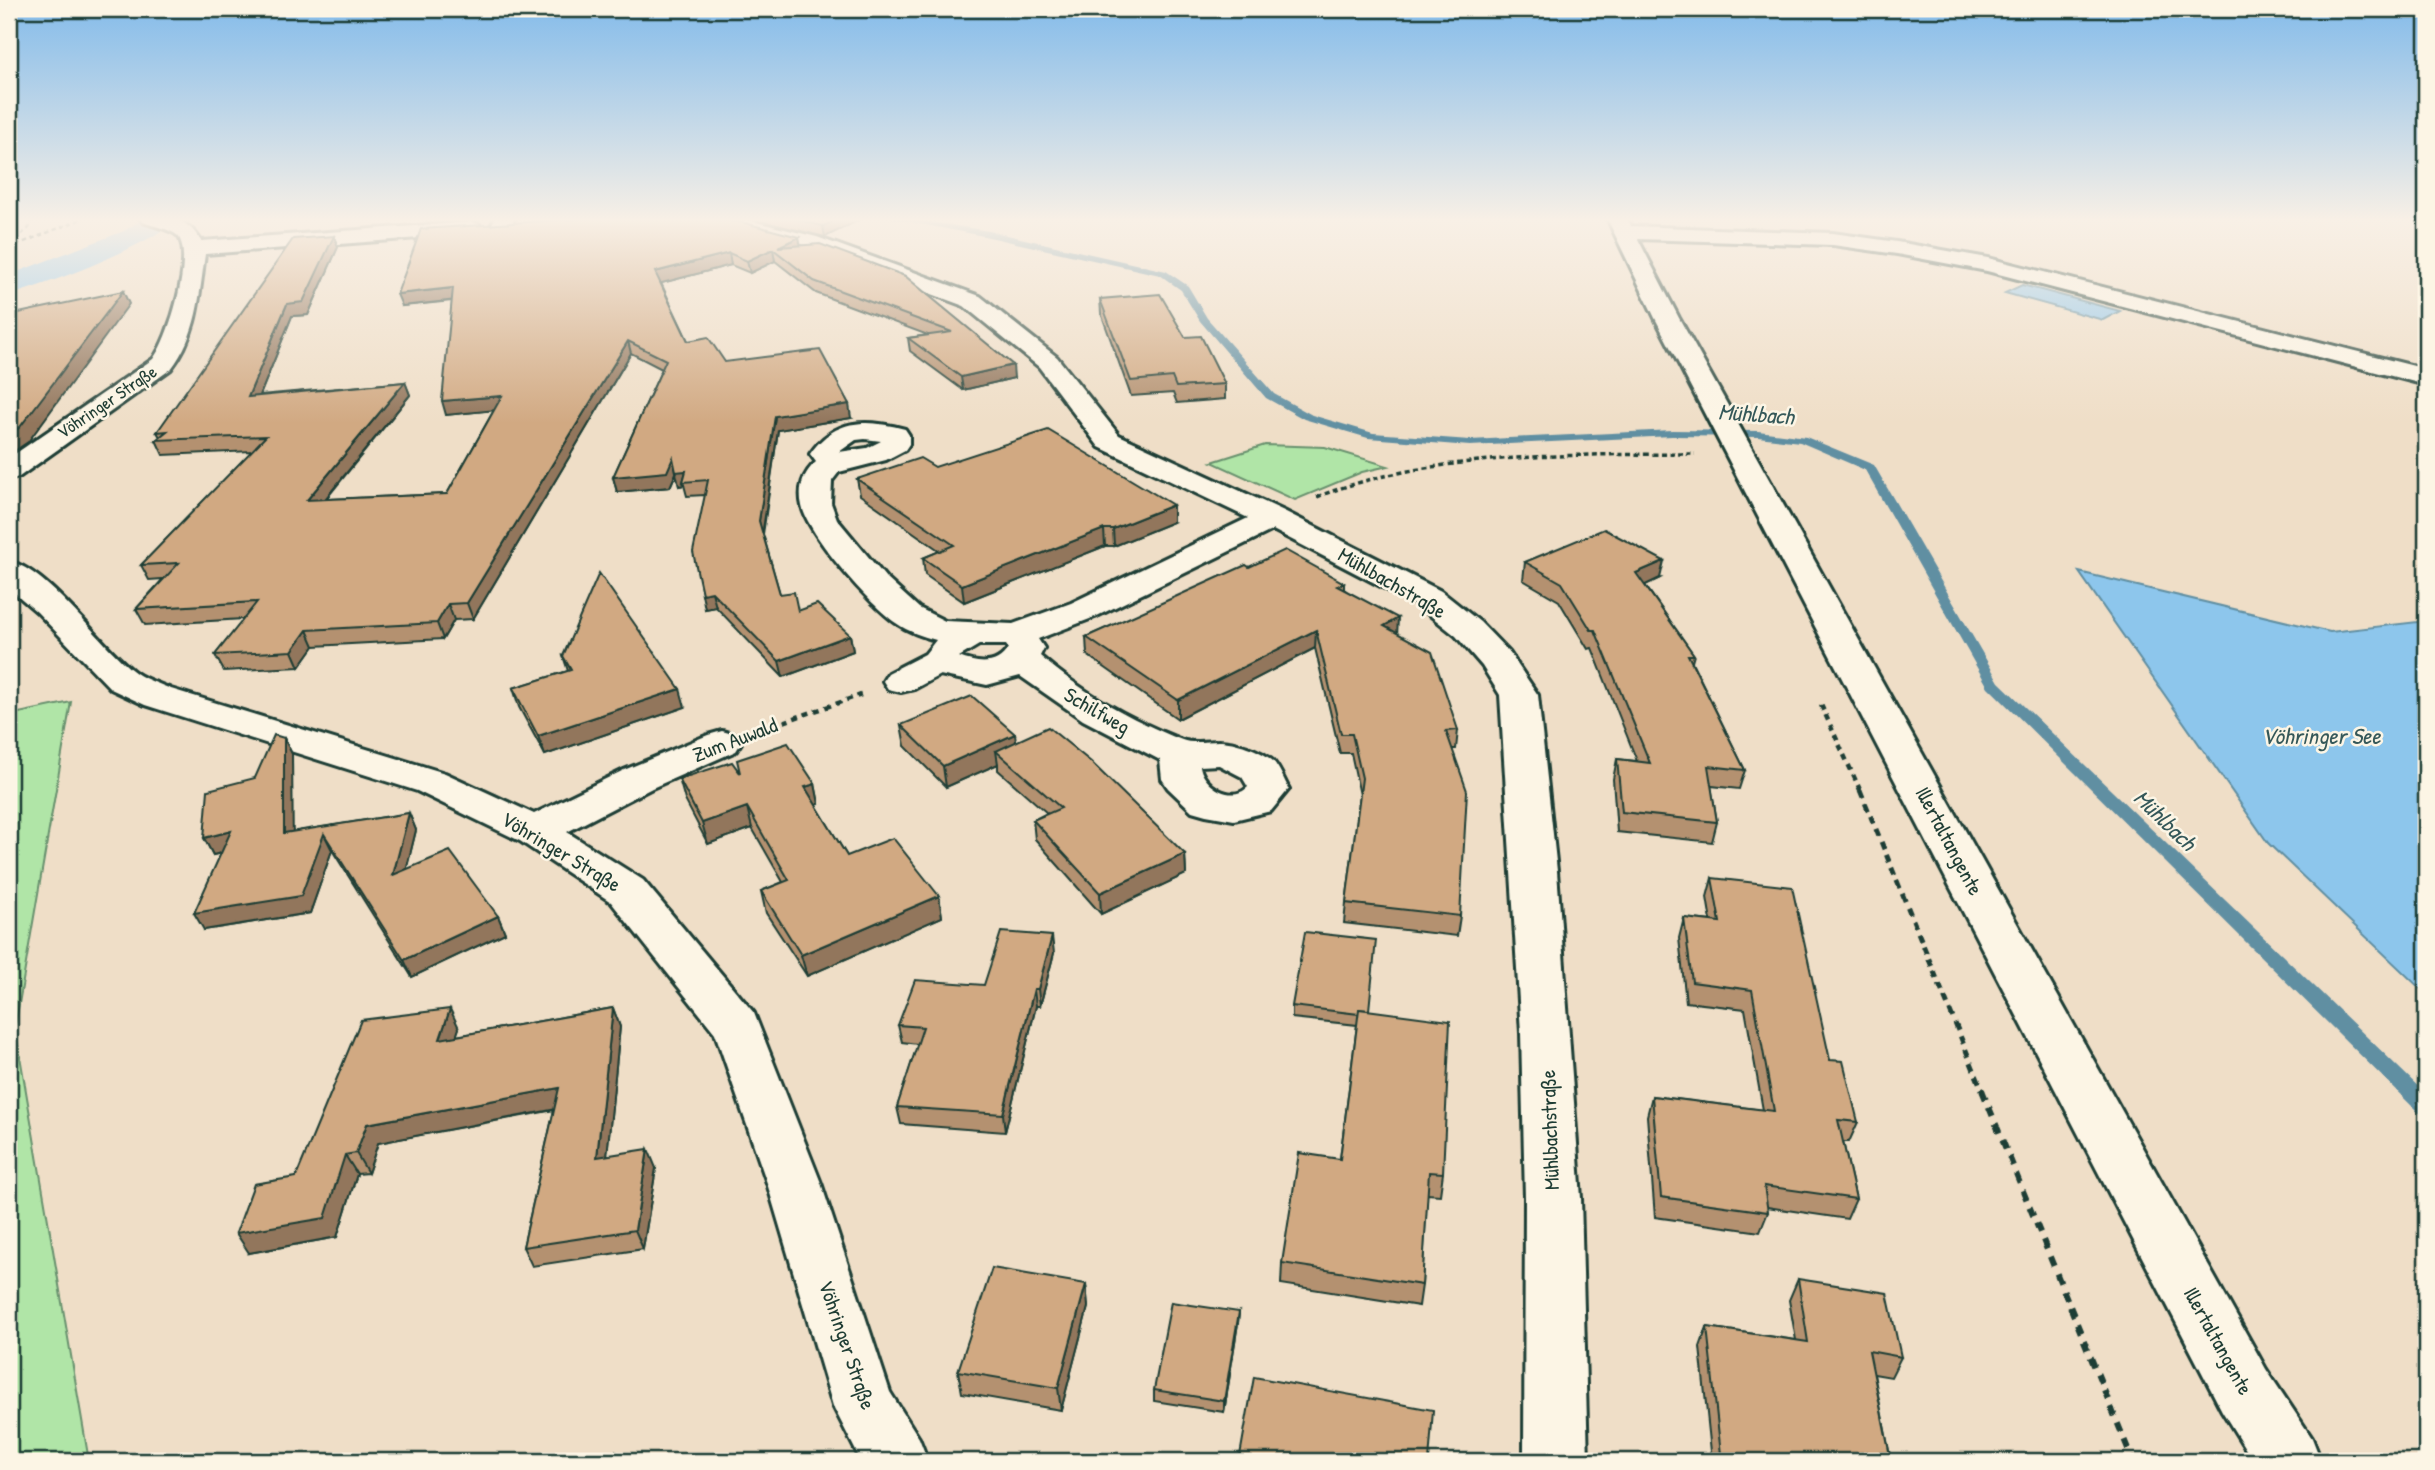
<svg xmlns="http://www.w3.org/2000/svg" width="2435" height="1470" font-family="'Patrick Hand',sans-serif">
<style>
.green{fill:#b0e5a7;stroke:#68916e;stroke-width:2}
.water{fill:#8dc6ec;stroke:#618fa2;stroke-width:2}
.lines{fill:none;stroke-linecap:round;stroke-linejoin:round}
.stream{fill:#618fa2;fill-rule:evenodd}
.canal{fill:#8dc6ec;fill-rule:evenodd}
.minor-casing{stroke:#1f3d34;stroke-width:6}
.path-far4{stroke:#1f3d34;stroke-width:2.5;stroke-dasharray:4.5 3.5;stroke-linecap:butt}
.path-far3{stroke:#1f3d34;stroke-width:3.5;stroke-dasharray:5 3.5;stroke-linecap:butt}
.path-far2{stroke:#1f3d34;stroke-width:4.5;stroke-dasharray:6 5;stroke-linecap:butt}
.path-far1{stroke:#1f3d34;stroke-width:5;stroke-dasharray:8 6;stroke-linecap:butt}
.path{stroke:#1f3d34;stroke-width:6;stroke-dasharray:10 8;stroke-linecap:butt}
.minor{fill:#fcf5e5;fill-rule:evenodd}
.wall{fill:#b49170;stroke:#1f3d34;stroke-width:2}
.shaded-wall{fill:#92765b;stroke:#1f3d34;stroke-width:2}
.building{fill:#d1a982;stroke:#1f3d34;stroke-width:2}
.labels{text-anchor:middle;stroke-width:5;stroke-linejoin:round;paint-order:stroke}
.far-street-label{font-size:18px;fill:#1f3d34;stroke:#fcf5e5}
.street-label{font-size:21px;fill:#1f3d34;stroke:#fcf5e5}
.water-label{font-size:23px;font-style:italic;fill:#355859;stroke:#fcf5e5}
</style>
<rect width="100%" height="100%" fill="#efdec7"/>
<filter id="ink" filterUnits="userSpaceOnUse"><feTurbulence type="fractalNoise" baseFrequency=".0143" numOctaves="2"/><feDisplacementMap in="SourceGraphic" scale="14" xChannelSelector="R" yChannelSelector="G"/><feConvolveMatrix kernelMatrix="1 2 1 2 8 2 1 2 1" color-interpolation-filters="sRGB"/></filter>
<g filter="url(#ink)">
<g class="green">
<polygon points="1265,445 1325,447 1388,466 1362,472 1295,500 1212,462"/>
<polygon points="71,702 15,1027 89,1461 9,1461 9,715"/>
</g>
<g class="water">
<polygon points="2022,285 2120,311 2103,320 2005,293"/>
<polygon points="2079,572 2330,632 2426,621 2426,994 2268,843"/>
</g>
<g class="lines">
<polygon class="stream" points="889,218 905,218 989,231 1166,271 1188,286 1207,318 1274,394 1312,415 1373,433 1470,440 1672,430 1758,431 1806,437 1874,465 1999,682 2426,1094 2426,1115 2419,1113 1988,687 1865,470 1800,442 1758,437 1672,436 1470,446 1368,438 1304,419 1266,398 1200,321 1181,290 1160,275 989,237"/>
<path class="canal" d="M 144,218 L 177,218 C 161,241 40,288 9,295 L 9,275 L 124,231 Z"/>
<g class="minor-casing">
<g id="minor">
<path d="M 140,218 C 168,216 186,216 201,241 L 472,222 L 479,224 L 482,228 L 479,232 L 472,234 L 205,254 C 199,296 198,334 171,369 L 19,477 L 9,480 L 9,458 L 153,359 C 169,339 194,256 178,236 C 171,229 153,226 143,222 Z"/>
<polygon points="495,218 515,218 508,230 494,230 491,226"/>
<path d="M 675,218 L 744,219 L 817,237 L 980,296 L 1057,357 L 1119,435 L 1284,511 L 1441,591 L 1480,622 L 1509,652 L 1538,695 L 1557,871 L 1581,1198 L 1588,1461 L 1524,1461 L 1525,1198 L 1521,1033 L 1500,695 L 1482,666 L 1456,636 L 1417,605 L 1273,530 L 1095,617 L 1038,639 L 1044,648 L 1040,656 C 1080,691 1131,720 1182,740 C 1192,744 1207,741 1219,741 C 1234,741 1261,750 1273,761 C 1280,769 1284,780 1289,789 L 1271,811 L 1234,820 L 1206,815 L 1192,811 L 1168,788 L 1162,779 L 1160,760 L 1083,720 L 1020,676 L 987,685 L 940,675 L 914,689 L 901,692 L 888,689 L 883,681 L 888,673 L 925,654 L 936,640 C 922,636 909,632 896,623 C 871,606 808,535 802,506 C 798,489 803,473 816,462 L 810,454 C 835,418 866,419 905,429 L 909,435 L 909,444 L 905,450 L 886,460 L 839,472 L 832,481 L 831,503 L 837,519 L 886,578 L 919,608 L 945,621 L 1013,624 L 1071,603 L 1248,518 L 1099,447 L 1039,367 L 964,306 L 803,246 L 744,231 L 685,224 L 678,222 ZM 865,439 L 881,441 L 867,448 L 839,452 L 856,440 ZM 979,645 L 1006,645 L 1008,648 C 998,667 977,664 959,657 ZM 1219,765 L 1242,777 L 1248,787 C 1231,804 1203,785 1200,766 Z"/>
<polygon points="1607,218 1627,218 1631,226 1833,233 1897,242 1988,258 2426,369 2426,385 1987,271 1897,254 1833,245 1638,239 1679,318 2266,1369 2312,1438 2321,1461 2253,1461 2222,1411 1655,318"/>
<path d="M 9,561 C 51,572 100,646 136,673 C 146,680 160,684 171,689 L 445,773 L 534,814 L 624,770 L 708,735 L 722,731 L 736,735 L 741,743 L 736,751 L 652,788 L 567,832 L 643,880 L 754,1013 L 821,1183 L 890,1392 L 919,1438 L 928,1461 L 861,1461 L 833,1406 L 767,1183 L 715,1033 L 611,902 L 520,841 L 417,791 L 145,705 L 111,689 L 37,612 L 9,588 Z"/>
</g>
</g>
<g class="path-far4">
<polyline points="9,245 29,228 33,218"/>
<polyline points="9,248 84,218"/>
</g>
<path class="path-far3" d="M 1317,497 C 1428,452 1575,455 1695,454"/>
<g class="path-far2">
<polyline points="1821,705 1861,792"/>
<polyline points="763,729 861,695"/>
</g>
<polyline class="path-far1" points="1860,790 1983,1092"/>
<polyline class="path" points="1982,1090 2133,1461"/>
<use href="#minor" class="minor"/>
</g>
<g class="wall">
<polygon points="749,218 859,218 859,220 825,237"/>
<polygon points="421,229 801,245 905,276 1014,378 963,390 910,351 908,338 928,335 816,293 775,261 750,273 731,265 661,283 688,341 725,362 851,418 778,430 763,534 780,594 798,611 850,635 853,651 783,677 716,607 705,609 705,495 687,496 684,485 679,486 676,473 670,487 617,492 613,477 662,369 631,353 473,619 454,620 443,639 314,646 299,667 224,671 215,655 244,619 145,625 136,609 163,579 149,580 141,565 252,451 163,455 156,440 160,437 157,432 338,247 308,315 292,316 260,395 405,382 410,395 326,499 447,494 494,410 446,415 452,301 402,306"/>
<polygon points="1100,299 1185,337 1225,384 1225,399 1177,403 1173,393 1131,396 1101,313"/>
<polygon points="935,467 1173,522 1114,546 1105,546 964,602 925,575 923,558 940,551 860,495 857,479"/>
<polygon points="1525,562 1660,578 1645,585 1694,655 1692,662 1745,770 1739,789 1711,786 1717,822 1712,842 1617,832 1613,779 1617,759 1637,761 1592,648 1588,649 1559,601 1523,580"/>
<polygon points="1249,567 1344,583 1344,589 1397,633 1458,730 1456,749 1452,749 1460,916 1457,936 1344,923 1346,903 1360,795 1351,753 1340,753 1315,648 1178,719 1087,655 1086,637"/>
<polygon points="563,656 685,707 545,755 519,707 513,688 568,671"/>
<polygon points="901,725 1016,741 1185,854 1186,874 1101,914 1035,839 1033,820 1047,813 998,770 998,764 946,787 905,746"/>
<polygon points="284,738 292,754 292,832 409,813 416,830 406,870 498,916 505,933 412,977 332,850 310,913 204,930 221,853 213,855 204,838 255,778"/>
<polygon points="740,773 815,784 819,804 816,805 847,856 939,896 942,917 807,976 766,913 761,891 783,882 752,828 708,844 685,800 679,779"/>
<polygon points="1712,878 1830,1060 1858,1122 1849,1142 1843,1142 1856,1199 1847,1219 1767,1207 1768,1212 1760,1232 1655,1217 1647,1116 1652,1096 1763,1110 1745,1009 1686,1002 1679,938 1684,918 1711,921 1707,897"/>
<polygon points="1054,953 1040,1006 1036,1006 1005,1132 901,1124 897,1107 918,1044 902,1042 898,1025"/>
<polygon points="1292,1006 1369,1010 1443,1173 1440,1195 1427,1194 1422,1285 1419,1306 1281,1284 1282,1263 1340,1159 1357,1025 1292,1018"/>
<polygon points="613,1008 620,1027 607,1155 656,1168 643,1249 532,1266 523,1247 554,1110 378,1143 368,1173 357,1174 337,1237 249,1253 296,1177 459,1028 456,1036"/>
<polygon points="1798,1279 1901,1357 1891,1377 1874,1374 1891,1461 1712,1461 1700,1347 1707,1327 1796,1340 1789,1300"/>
<polygon points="1086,1284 1088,1307 1061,1410 962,1393 958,1371"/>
<polygon points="1239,1312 1238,1323 1224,1412 1154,1401 1154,1390"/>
</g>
<g class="shaded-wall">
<polygon points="841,218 859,218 859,220 825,237 823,226"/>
<polygon points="334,236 338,247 308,315 292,316 254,410 248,397 287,304"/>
<polygon points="799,237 801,248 778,247"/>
<polygon points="773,249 775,261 750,273 747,261"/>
<polygon points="729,253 731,265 658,284 655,272"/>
<polygon points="453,288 457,300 402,306 397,294"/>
<polygon points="123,291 129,304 28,442 13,452 9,445 9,435"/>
<polygon points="628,341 631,353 473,619 467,603"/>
<polygon points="1013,365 1014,378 963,390 961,377"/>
<polygon points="405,382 410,395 313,514 307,500"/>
<polygon points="502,396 507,409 446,415 442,401"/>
<polygon points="849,404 851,418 778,430 762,536 759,521 775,416"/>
<polygon points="673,458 686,471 683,482 684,485 679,486 676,473 670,487 617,492 613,477"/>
<polygon points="1173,505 1173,522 1114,546 1113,529"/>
<polygon points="1104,529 1105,546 964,602 962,585"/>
<polygon points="1664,561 1660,578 1633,591 1636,573"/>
<polygon points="712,592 716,607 705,609 702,594"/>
<polygon points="448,604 454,620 443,639 437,623"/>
<polygon points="1398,618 1397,636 1384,626"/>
<polygon points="307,630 314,646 299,667 292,651"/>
<polygon points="1316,630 1315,648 1178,719 1178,700"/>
<polygon points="850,635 853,651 783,677 779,661"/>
<polygon points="680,689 685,707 545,755 538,736"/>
<polygon points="1015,734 1018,755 996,751 998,764 946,787 943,766"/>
<polygon points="284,738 292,754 293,850 284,833"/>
<polygon points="815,784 819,804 809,808 805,787"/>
<polygon points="747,807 752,828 708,844 702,823"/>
<polygon points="409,813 416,830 401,892 393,875"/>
<polygon points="231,831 240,848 213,855 204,838"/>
<polygon points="324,834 332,850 310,913 204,930 194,913"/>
<polygon points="1185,854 1186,874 1101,914 1100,893"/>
<polygon points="939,896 942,917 807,976 801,955"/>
<polygon points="498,916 505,933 412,977 404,960"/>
<polygon points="1052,936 1054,953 1040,1006 1038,989"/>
<polygon points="1034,989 1036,1006 1005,1132 1003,1114"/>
<polygon points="613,1008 620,1027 605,1176 597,1157"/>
<polygon points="450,1009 459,1028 449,1058 440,1039"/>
<polygon points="559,1088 567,1107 378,1143 368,1173 356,1153 367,1124"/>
<polygon points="648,1149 656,1168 643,1249 635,1230"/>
<polygon points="345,1155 357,1174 337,1237 249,1253 236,1233"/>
<polygon points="1086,1284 1088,1307 1061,1410 1058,1388"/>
<polygon points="1239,1312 1238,1323 1224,1412 1224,1401"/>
<polygon points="616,1452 621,1461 615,1461"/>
</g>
<g class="building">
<polygon points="589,218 700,218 741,222 799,237 778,247 820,244 905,276 1013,365 961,377 908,338 952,332 814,281 773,249 747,261 729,253 655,272 688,341 708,337 725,362 820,350 849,404 775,416 759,521 780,594 794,592 798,611 817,604 850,635 779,661 712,592 702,594 693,552 708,480 683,482 686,471 676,472 673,458 667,472 613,477 666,360 628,341 467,603 448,604 437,623 307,630 292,651 215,655 257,602 136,609 179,563 141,565 266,436 156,440 167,431 157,432 293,239 334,236 303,302 287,304 248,397 405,382 307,500 447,494 502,396 442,401 453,288 397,294 421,229"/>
<polygon points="790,218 841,218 823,226"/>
<polygon points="123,291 20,427 9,435 9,315"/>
<polygon points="1160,294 1185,337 1201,336 1225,384 1176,387 1172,377 1131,381 1100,299"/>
<polygon points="1048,430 1173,505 1113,529 1104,529 962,585 923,558 954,545 857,479 920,458 935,467"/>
<polygon points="1604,529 1664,561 1636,573 1694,655 1688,655 1745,770 1708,766 1717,822 1622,812 1617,759 1650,763 1595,630 1591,630 1562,583 1525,562"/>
<polygon points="1285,550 1344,583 1337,586 1398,618 1384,626 1432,652 1458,730 1446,731 1467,791 1460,916 1346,903 1362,778 1352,734 1341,734 1316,630 1178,700 1086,637 1246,565 1249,567"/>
<polygon points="599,573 680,689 538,736 513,688 571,670 563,656"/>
<polygon points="972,696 1015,734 943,766 901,725"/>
<polygon points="1048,727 1091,762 1185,854 1100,893 1033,820 1061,808 996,751"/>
<polygon points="274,735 284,738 284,833 409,813 393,875 450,851 498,916 404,960 324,834 301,896 194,913 231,831 204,838 208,790 255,778"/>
<polygon points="788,743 815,784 805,787 847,856 893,838 939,896 801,955 761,891 789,880 747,807 702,823 679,779 732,762 740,773 737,760"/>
<polygon points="1712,878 1792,887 1830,1060 1843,1061 1858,1122 1838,1120 1856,1199 1764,1186 1768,1212 1661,1197 1652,1096 1774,1111 1752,990 1692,982 1684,918 1720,922"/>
<polygon points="1001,932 1052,936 1038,989 1034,989 1003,1114 897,1107 923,1027 898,1025 915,980 984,985"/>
<polygon points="1305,932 1376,940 1369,1010 1359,1009 1359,1014 1292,1006"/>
<polygon points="613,1008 597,1157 648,1149 635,1230 523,1247 559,1088 367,1124 356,1153 345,1155 325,1218 236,1233 254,1184 296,1177 361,1020 450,1009 440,1039"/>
<polygon points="1359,1009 1450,1021 1443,1173 1429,1172 1422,1285 1282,1263 1299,1153 1340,1159"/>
<polygon points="992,1268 1086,1284 1058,1388 958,1371"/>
<polygon points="1798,1279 1887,1293 1901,1357 1869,1351 1891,1461 1768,1461 1721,1454 1707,1327 1808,1342"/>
<polygon points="1171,1302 1239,1312 1224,1401 1154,1390"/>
<polygon points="1254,1377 1433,1410 1429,1461 1239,1461"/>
<polygon points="616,1452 615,1461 573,1461"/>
</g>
</g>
<linearGradient id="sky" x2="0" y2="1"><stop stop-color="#83bbea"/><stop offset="0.52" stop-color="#f8f0e6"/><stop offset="1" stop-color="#f8f0e6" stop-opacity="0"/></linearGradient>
<rect width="2435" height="423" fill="url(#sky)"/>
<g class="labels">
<g class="far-street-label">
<text transform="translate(107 402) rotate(-34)" y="6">Vöhringer Straße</text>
</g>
<g class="street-label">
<text transform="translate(1392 583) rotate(30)" y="7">Mühlbachstraße</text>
<text transform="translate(1097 711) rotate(30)" y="7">Schilfweg</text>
<text transform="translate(735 740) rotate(-21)" y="7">Zum Auwald</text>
<text transform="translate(1949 841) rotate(62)" y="7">Illertaltangente</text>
<text transform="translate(561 852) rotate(31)" y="7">Vöhringer Straße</text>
<text transform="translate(1550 1130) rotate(-92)" y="7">Mühlbachstraße</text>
<text transform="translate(2218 1341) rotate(61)" y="7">Illertaltangente</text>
<text transform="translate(847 1345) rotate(71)" y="7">Vöhringer Straße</text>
</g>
<g class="water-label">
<text transform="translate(1756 414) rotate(4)" y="8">Mühlbach</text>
<text x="2321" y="744">Vöhringer See</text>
<text transform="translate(2165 820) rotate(44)" y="8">Mühlbach</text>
</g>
</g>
<rect width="2435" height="1470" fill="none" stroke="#fcf5e5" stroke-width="35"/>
<rect x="18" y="18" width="2400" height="1435" fill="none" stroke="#1f3d34" stroke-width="2.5" filter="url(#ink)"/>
</svg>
